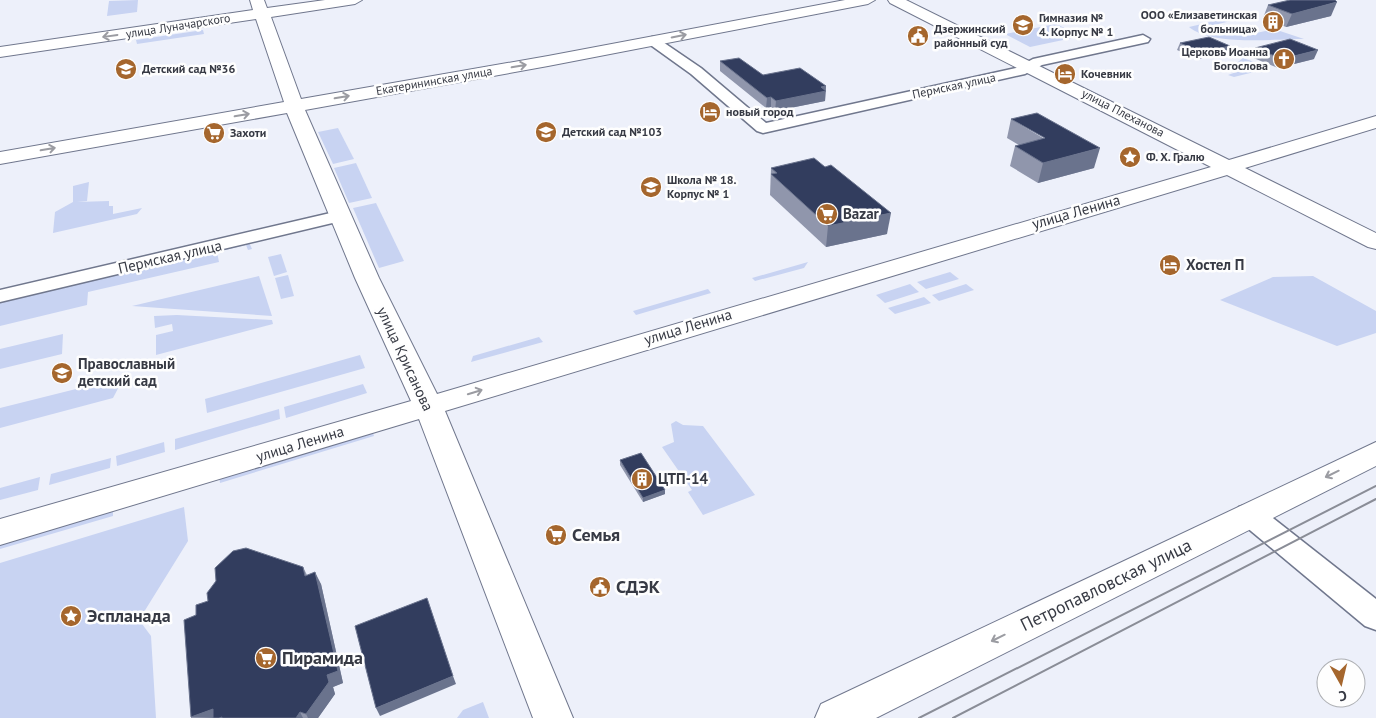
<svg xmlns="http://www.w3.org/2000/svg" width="1376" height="718" font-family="'PT Sans',sans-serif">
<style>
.green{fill:#c8d3f2}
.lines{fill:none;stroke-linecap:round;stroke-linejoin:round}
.minor-casing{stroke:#70778d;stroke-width:3}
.major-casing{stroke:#70778d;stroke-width:2}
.minor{fill:#fff;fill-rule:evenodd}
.major{fill:#fff;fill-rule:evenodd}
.tram{stroke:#8a8d97;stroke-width:2}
.wall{fill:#9096ac}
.shaded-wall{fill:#6a738d}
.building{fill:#323d5e;stroke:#6a738d}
.oneway{stroke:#9b9ca2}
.labels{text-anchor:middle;stroke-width:5;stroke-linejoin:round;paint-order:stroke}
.far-poi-label{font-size:12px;font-weight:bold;fill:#373a44;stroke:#fefefe;text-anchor:start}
.far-street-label{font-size:12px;fill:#373a44;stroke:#fefefe}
.street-label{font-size:15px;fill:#373a44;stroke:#fefefe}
.poi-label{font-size:15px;font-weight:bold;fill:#373a44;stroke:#fefefe;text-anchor:start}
.near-poi-label{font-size:18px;font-weight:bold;fill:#373a44;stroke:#fefefe;text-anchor:start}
.near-street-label{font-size:18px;fill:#373a44;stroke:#fefefe}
</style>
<rect width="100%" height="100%" fill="#edf0fa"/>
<g class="green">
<polygon points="138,0 137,12 107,16 109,1"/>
<path d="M 1240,15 L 1248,17 L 1214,25 L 1243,36 L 1274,29 L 1304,39 C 1274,39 1212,46 1189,27 Z"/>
<polygon points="1056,24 1082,36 1030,47 1005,34"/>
<polygon points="203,30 204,34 137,44 136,40"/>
<polygon points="1243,58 1257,63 1255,64 1270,68 1234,77 1228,75 1239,71 1225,66 1238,62"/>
<polygon points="338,128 354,159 333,164 318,132"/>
<polygon points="356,163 372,198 349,203 334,168"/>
<polygon points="89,182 87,201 77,202 109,201 109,206 113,206 113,214 142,208 137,214 53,233 55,212 73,202 73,186"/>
<polygon points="376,203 404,261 379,268 353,208"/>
<polygon points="248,240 252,249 248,250 246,245 217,252 219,262 88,292 87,305 0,326 0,297"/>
<polygon points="281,254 287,272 274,276 268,257"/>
<polygon points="808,262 804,268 755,281 752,278"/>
<polygon points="950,272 959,279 926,289 917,282"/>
<polygon points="288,275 294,296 281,299 275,278"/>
<polygon points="259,276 272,316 132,306"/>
<polygon points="1313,276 1376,311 1376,333 1337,346 1220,300 1273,277"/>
<polygon points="910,284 919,292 885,303 876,295"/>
<polygon points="966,284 974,290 939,301 932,295"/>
<polygon points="708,289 711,293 636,315 633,311"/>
<polygon points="924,297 931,303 895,314 888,308"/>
<polygon points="177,315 272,320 273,324 156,355 156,335 173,331 172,324 155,328 154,316"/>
<polygon points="63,334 62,354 0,369 0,349"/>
<polygon points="539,337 543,342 471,362 473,356"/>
<polygon points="360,355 365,368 207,413 205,399"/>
<polygon points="124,377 113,398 0,428 0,408"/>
<polygon points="363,384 367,393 286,418 284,407"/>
<polygon points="279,409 280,419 175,450 175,439"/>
<polygon points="676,421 683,425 703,426 755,495 703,515 688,492 692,490 662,447 674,442 671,424"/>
<polygon points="372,430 374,436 220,483 219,476"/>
<polygon points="164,442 165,452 117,466 116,456"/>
<polygon points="111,458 110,468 49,485 51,474"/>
<polygon points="40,477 38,490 0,500 0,488"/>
<polygon points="184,507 188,541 139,620 151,636 156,718 0,718 0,563"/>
<polygon points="113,508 113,516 0,549 0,542"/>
<polygon points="483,702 489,718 457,718 463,710"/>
</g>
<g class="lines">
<g class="minor-casing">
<g id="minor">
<polygon points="1143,35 1150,39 1148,42 1042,65 1025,74 763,133 757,131 691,74 645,41 652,37 657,38 701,68 766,123 1016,68 1033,59"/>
<polygon points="339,211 345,212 348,216 345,220 0,302 0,290"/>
<polygon points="1249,504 1259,507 1376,599 1376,630 1365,626 1239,521 1235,514 1239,507"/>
</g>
</g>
<g class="major-casing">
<g id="major">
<polygon points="250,0 264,0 267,8 325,0 362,0 355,4 271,17 301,99 548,56 845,0 875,0 868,4 548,66 305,110 379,278 437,394 1211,167 890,3 888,0 906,0 1229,160 1376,116 1376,128 1245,168 1376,233 1376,249 1368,247 1227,175 445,411 573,718 533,718 419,419 0,545 0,519 411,401 355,278 287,113 0,164 0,152 284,102 256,19 0,57 0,47 253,10"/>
<polygon points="1376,442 1376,466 876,718 815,718 821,704"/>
</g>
</g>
<use href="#minor" class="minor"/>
<use href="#major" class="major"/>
<g class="tram">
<polyline points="919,718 1376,486"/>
<polyline points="953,718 1376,499"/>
</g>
</g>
<g class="wall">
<polygon points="1268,5 1331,16 1286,27 1263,18"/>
<polygon points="1180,43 1230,46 1228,52 1198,59 1177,50"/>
<polygon points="1255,48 1314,59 1278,68 1251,57"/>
<polygon points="720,61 763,75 826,86 825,101 775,111 771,107 766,108 720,71"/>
<polygon points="1011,119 1094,168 1038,183 1010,166 1015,146 1019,145 1007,138"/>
<polygon points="771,168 887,234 826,247 770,195"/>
<polygon points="620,460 665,494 643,502 620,465"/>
<polygon points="303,567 307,575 321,584 343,683 333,687 335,694 318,718 191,718 196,615 208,601 216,581"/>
</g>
<g class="shaded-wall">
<polygon points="1337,2 1331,16 1286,27 1292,14"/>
<polygon points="1230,46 1228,52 1198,59 1201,52"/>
<polygon points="1318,50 1314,59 1278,68 1282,59"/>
<polygon points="826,86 825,101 775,111 776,101"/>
<polygon points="771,97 771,107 766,108 767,98"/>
<polygon points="1100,148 1094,168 1038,183 1043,163"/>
<polygon points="891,213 887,234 826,247 828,226"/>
<polygon points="665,490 665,494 643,502 643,498"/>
<polygon points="315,572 321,584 343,683 333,687 335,694 318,718 308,718 306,714 327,675"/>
<polygon points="453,676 456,684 380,716 376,708"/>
<polygon points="213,709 218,718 191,717"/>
<polygon points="300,712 303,718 296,718"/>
</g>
<g class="building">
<polygon points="1290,0 1335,0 1337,2 1292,14 1268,5"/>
<polygon points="1209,37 1230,46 1201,52 1180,43"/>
<polygon points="1290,39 1318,50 1282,59 1255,48"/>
<polygon points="739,58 763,75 800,68 826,86 821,87 826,91 776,101 771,97 767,98 720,61"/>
<polygon points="1037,113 1100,148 1043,163 1015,146 1045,138 1011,119"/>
<polygon points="814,158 825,167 831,165 891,213 828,226 771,174 777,173 771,168"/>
<polygon points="641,453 665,490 643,498 620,460"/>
<polygon points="246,548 303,567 305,576 315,572 338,671 327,675 329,682 306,714 300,712 296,718 222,718 222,717 219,718 213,718 213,709 191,717 184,620 196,615 196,605 208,601 207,593 216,581 215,568 233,551"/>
<polygon points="427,598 453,676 376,708 355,626"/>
</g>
<defs><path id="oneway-shaft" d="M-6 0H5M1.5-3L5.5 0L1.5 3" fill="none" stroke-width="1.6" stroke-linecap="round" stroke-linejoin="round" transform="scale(1.25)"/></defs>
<g class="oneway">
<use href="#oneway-shaft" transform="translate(110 36) rotate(172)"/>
<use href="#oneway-shaft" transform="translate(679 36) rotate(-11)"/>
<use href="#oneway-shaft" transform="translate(519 66) rotate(-10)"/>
<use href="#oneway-shaft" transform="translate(342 97) rotate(-10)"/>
<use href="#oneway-shaft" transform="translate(242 115) rotate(-10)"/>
<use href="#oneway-shaft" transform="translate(48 149) rotate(-10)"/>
<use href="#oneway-shaft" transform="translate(475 392) rotate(-17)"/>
<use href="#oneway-shaft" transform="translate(1332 474) rotate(154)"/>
<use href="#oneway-shaft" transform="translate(998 638) rotate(154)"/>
</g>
<defs>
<g id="building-disc" transform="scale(1.125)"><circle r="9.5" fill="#a5662d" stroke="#fefefe"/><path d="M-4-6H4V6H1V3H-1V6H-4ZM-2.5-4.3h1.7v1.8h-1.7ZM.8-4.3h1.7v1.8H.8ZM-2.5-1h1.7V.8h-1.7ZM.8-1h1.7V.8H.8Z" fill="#fff"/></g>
<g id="school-disc" transform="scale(1.125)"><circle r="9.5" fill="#a5662d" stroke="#fefefe"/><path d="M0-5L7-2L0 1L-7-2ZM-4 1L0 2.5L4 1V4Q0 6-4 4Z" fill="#fff"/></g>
<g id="civic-disc" transform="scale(1.125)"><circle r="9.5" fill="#a5662d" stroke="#fefefe"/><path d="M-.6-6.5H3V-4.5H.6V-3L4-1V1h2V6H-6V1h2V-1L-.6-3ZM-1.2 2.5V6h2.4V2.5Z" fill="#fff"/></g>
<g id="church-disc" transform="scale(1.125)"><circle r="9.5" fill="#a5662d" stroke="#fefefe"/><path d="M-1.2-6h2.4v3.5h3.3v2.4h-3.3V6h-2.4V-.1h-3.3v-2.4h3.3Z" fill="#fff"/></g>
<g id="hotel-disc" transform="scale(1.125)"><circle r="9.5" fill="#a5662d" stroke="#fefefe"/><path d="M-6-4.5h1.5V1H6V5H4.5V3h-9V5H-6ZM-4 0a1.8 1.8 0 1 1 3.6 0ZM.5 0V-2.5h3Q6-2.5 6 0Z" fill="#fff"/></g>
<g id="supermarket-disc" transform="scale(1.125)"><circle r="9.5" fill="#a5662d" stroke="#fefefe"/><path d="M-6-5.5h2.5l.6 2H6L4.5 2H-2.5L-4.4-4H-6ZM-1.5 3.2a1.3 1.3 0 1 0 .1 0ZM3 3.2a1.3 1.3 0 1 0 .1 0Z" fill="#fff"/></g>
<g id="sight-disc" transform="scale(1.125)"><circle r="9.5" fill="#a5662d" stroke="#fefefe"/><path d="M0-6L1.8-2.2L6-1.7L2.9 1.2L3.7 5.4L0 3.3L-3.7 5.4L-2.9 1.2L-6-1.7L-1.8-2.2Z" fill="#fff"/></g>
</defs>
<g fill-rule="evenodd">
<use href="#building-disc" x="1273" y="22"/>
<use href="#school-disc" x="1023" y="25"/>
<use href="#civic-disc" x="918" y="36"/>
<use href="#church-disc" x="1284" y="59"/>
<use href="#school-disc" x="126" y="69"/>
<use href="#hotel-disc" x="1065" y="74"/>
<use href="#hotel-disc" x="710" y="112"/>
<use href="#school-disc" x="546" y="132"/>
<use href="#supermarket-disc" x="214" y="133"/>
<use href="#sight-disc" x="1130" y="157"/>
<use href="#school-disc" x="651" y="187"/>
<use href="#supermarket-disc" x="827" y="214"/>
<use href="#hotel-disc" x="1170" y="265"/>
<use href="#school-disc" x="62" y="373"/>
<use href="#building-disc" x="642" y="479"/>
<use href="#supermarket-disc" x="556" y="535"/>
<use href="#civic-disc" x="600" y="587"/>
<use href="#sight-disc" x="71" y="616"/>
<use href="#supermarket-disc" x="266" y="658"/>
</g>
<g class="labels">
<g class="far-poi-label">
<text x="1257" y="19" text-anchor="end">ООО «Елизаветинская<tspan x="1257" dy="14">больница»</tspan></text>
<text x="1039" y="22">Гимназия №<tspan x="1039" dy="14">4. Корпус № 1</tspan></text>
<text x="934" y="33">Дзержинский<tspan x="934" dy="14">районный суд</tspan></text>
<text x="1268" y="56" text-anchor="end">Церковь Иоанна<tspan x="1268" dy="14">Богослова</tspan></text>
<text x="142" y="73">Детский сад №36</text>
<text x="1081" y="78">Кочевник</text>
<text x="726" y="116">новый город</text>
<text x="562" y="136">Детский сад №103</text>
<text x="230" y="137">Захоти</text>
<text x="1146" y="161">Ф. Х. Гралю</text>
<text x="667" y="184">Школа № 18.<tspan x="667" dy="14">Корпус № 1</tspan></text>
</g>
<g class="far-street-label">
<text transform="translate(178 26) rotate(-9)" y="4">улица Луначарского</text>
<text transform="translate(434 81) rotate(-10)" y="4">Екатерининская улица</text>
<text transform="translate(954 86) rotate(-12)" y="4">Пермская улица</text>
<text transform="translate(1123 113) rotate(27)" y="4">улица Плеханова</text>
</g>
<g class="street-label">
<text transform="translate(1076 212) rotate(-16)" y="5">улица Ленина</text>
<text transform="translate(170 257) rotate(-13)" y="5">Пермская улица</text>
<text transform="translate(688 327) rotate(-17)" y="5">улица Ленина</text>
<text transform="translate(405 359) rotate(65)" y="5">улица Крисанова</text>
<text transform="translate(300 444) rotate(-17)" y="5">улица Ленина</text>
</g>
<g class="poi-label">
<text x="843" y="219">Bazar</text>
<text x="1186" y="270">Хостел П</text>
<text x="78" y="369">Православный<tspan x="78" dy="17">детский сад</tspan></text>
<text x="658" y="484">ЦТП-14</text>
</g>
<g class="near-poi-label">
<text x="572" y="541">Семья</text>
<text x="616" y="593">СДЭК</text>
<text x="87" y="622">Эспланада</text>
<text x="282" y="664">Пирамида</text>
</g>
<g class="near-street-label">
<text transform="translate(1106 585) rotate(-26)" y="6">Петропавловская улица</text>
</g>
</g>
<g transform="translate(1341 683) rotate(172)"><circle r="24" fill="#fefefe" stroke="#aeb0b4"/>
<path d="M0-4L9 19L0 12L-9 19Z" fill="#a5662d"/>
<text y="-8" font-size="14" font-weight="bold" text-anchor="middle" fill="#373a44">С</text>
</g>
</svg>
